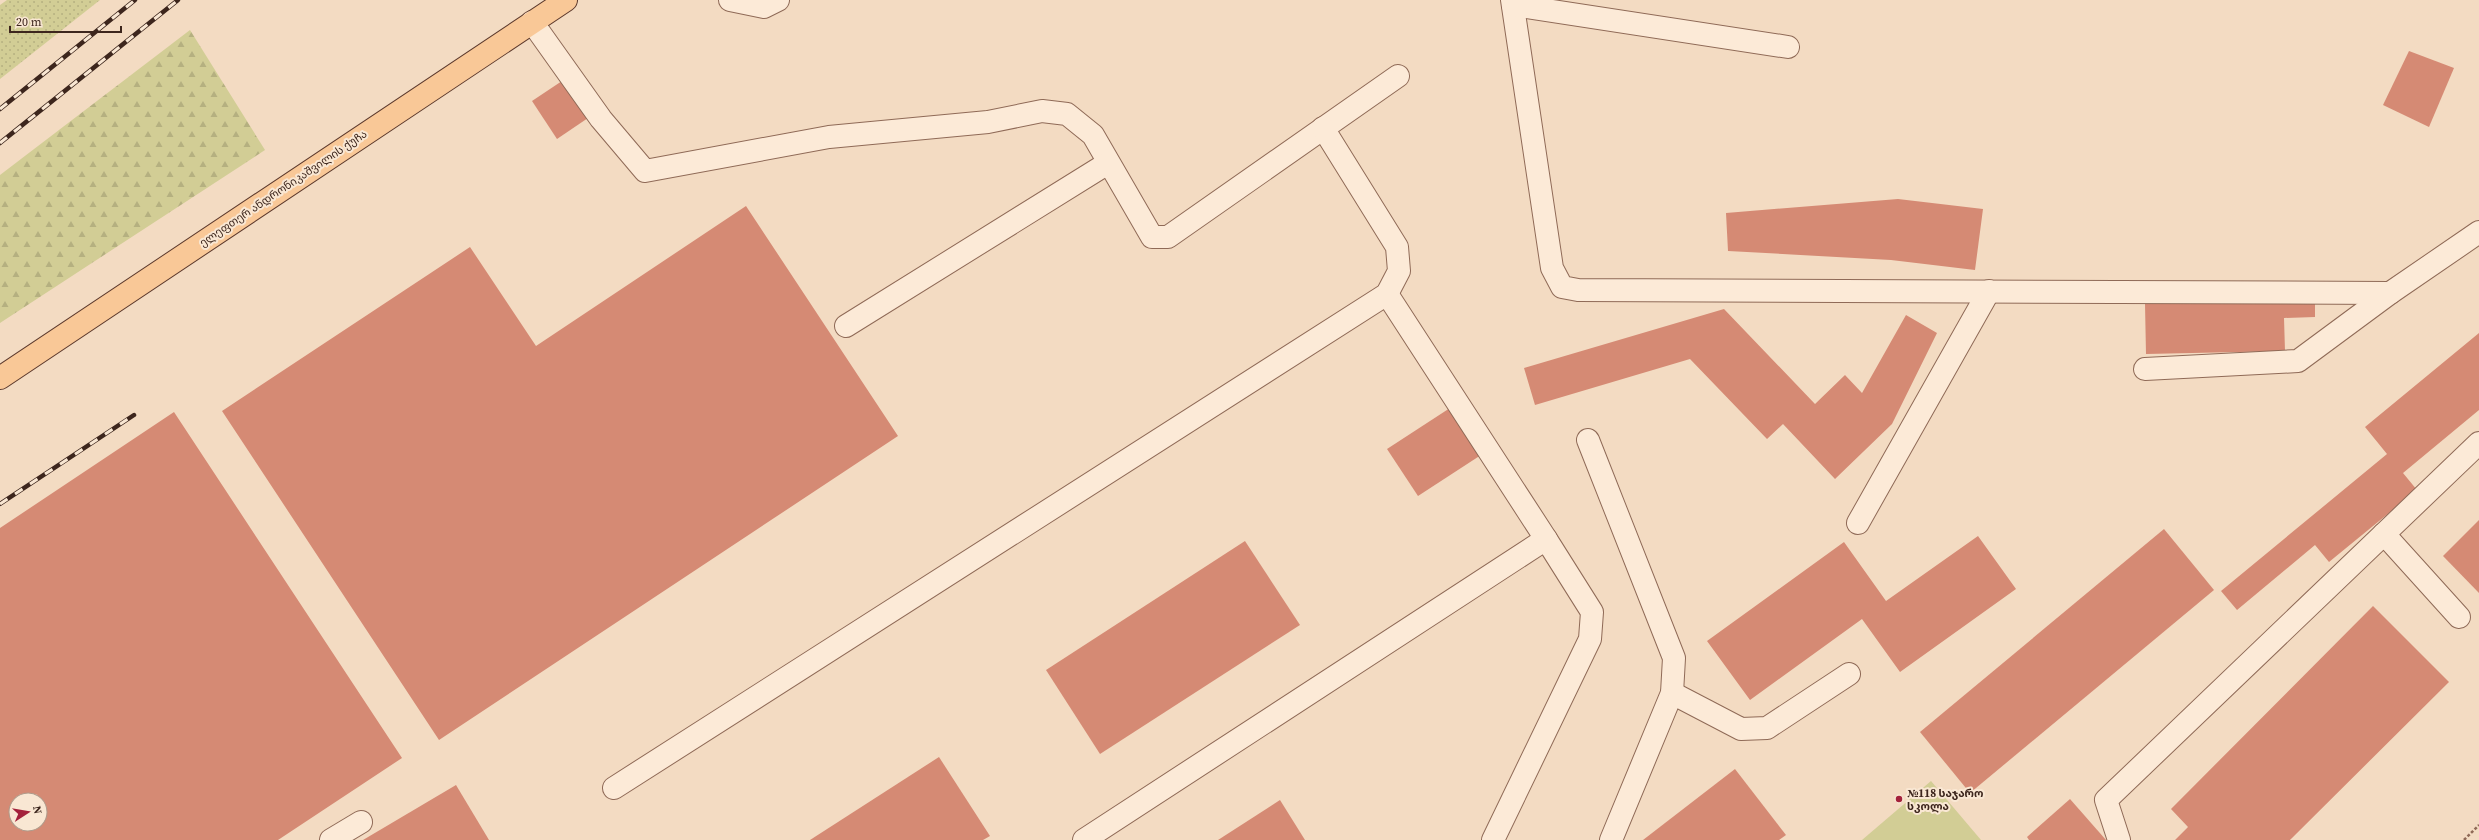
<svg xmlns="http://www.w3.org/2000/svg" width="2479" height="840" font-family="'Source Serif 4','Noto Sans Georgian',serif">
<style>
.grass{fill:url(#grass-dots)}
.forest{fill:url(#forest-firs)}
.pitch{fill:#d2cd95}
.building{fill:#d58a74;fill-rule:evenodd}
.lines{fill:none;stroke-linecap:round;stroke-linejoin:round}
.minor-casing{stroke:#8f6a57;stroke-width:24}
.major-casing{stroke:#5c392c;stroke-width:24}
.path{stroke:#8f6a57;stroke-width:2.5;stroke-dasharray:3 2;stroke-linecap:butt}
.minor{stroke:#fcead7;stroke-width:22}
.major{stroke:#f9c897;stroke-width:22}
.rail-casing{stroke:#3d261d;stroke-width:4.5}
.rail{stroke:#f9e7d3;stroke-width:3;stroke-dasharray:9;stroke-linecap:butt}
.poi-dot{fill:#a4213b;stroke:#f9e7d3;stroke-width:1.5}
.labels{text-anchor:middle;stroke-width:4;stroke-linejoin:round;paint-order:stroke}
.street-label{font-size:11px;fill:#3d261d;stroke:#f9e7d3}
.poi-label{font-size:11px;font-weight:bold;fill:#3d261d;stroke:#f9e7d3;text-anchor:start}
</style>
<defs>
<pattern id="grass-dots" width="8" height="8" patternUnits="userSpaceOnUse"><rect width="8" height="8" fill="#d2cd95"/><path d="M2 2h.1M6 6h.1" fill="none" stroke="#b5b080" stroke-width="1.8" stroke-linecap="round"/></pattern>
<pattern id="forest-firs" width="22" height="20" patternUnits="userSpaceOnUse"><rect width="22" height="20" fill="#d2cd95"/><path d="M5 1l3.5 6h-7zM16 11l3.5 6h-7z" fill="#b5b080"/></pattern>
</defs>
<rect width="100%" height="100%" fill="#f3dbc2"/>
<polygon class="grass" points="7,0 100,0 0,79 0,5"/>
<polygon class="forest" points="190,30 265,150 0,323 0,175"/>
<polygon class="pitch" points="1931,781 1981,840 1862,840"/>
<g class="building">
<polygon points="2409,51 2454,68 2429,127 2383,105"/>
<polygon points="562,81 588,118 557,139 532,101"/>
<polygon points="1898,199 1983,209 1975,270 1891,260 1728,251 1726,213"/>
<polygon points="746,206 898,436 439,740 222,411 470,247 536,346"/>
<polygon points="2315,299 2315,317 2284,318 2285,351 2146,354 2145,304"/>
<polygon points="1724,309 1815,404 1845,375 1862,393 1906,315 1937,333 1892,424 1835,479 1783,424 1767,439 1690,359 1535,405 1524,368"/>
<polygon points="2479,333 2479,410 2403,473 2417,490 2329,562 2315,545 2237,610 2221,591 2387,454 2365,427"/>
<polygon points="1450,408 1481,455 1418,496 1387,449"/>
<path d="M 174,412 L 402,758 L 278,840 L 0,840 L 0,528 ZM 16,800 L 40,800 L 40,824 L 16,824 Z"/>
<polygon points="2479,520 2479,593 2443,556"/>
<polygon points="2164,529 2214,590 1970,793 1920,732"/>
<polygon points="1978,536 2016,589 1900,672 1862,619 1750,700 1707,641 1844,542 1886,601"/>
<polygon points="1245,541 1300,625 1100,754 1046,670"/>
<polygon points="2373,606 2449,682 2290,840 2175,840 2188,827 2171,809"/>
<polygon points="939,757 990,836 983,840 810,840"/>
<polygon points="1735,769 1786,835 1779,840 1643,840"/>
<polygon points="456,785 489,840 363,840"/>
<polygon points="2070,799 2106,840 2029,840 2027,837"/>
<polygon points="1280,800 1305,840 1218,840"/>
</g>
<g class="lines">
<g class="minor-casing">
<g id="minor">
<polyline points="730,0 764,7 778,0"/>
<polyline points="1512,0 1552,268 1562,287 1578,290 2390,293 2479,232"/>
<polyline points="1513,5 1788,47"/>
<polyline points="532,22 601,119 645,171 829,137 988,122 1042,111 1067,114 1093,135 1152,237 1168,237 1398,76"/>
<polyline points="1387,294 1546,539"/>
<polyline points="846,326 1108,163"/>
<polyline points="2145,369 2298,361 2390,293"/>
<polyline points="1588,440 1674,658 1672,693 1611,840"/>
<polyline points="1858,523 1989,291"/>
<polyline points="2384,534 2459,617"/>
<polyline points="1672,693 1741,729 1767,728 1849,674"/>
<polyline points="614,788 1387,294 1399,271 1397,247 1323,128"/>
<polyline points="331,840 361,822"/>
<polyline points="1084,840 1546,539 1592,612 1590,639 1493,840"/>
<polyline points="2119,840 2106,800 2479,443"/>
</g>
</g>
<g class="major-casing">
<polyline id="major" points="0,378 566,0"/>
</g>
<polyline class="path" points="2464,840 2479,825"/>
<use href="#minor" class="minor"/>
<use href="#major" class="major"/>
<g class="rail-casing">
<g id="rail">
<polyline points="0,109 135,0"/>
<polyline points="0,143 178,0"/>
<polyline points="0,504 134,415"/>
</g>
</g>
<use href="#rail" class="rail"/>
</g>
<circle class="poi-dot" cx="1899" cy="799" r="4"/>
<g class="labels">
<g class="street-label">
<text transform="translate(283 188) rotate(-34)" y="4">ელეფთერ ანდრონიკაშვილის ქუჩა</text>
</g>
<g class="poi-label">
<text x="1907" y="797">№118 საჯარო<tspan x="1907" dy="13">სკოლა</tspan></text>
</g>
</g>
<g transform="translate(28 812) rotate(78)"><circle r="19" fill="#f9e7d3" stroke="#ae9a8a"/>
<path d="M0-3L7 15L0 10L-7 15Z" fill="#a4213b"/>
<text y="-6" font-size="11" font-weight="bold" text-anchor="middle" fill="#3d261d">N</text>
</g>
<path d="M10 26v6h111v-6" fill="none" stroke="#3d261d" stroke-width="2"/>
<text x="16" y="26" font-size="12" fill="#3d261d" stroke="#f9e7d3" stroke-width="3" paint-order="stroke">20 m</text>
</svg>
